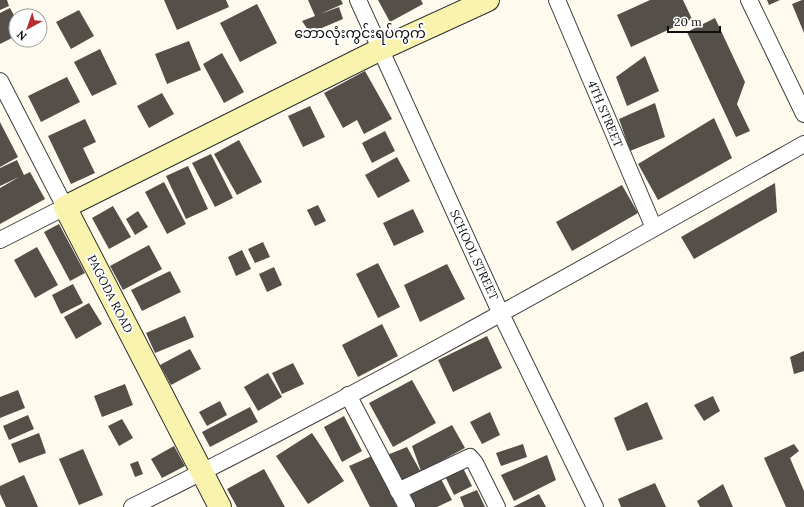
<svg xmlns="http://www.w3.org/2000/svg" width="804" height="507" font-family="Lora,'Noto Sans Myanmar',serif">
<style>
.building{fill:#554f4a}
.lines{fill:none;stroke-linecap:round;stroke-linejoin:round}
.street-casing{stroke:#404040;stroke-width:18}
.secondary-casing{stroke:#2f2f2f;stroke-width:24}
.street{stroke:#fff;stroke-width:16}
.secondary{stroke:#faf3ad;stroke-width:22}
.labels{text-anchor:middle;stroke-width:4;stroke-linejoin:round;paint-order:stroke}
.street-label{font-size:12px;fill:#0d0d0d;stroke:#fff}
.quarter-label{font-size:14px;fill:#0d0d0d;stroke:#fff}
</style>
<rect width="100%" height="100%" fill="#fefbee"/>
<g class="building">
<polygon points="0,0 7,0 9,6 0,10"/>
<polygon points="164,0 226,0 229,7 177,30"/>
<polygon points="308,0 341,0 343,4 320,14 339,7 343,19 310,33 302,21 315,16"/>
<polygon points="378,0 421,0 423,4 390,22"/>
<polygon points="650,0 683,0 692,19 631,47 617,15"/>
<polygon points="767,0 780,0 769,5"/>
<polygon points="802,0 804,0 804,33 792,4"/>
<polygon points="257,4 277,43 240,62 220,23"/>
<polygon points="10,8 16,19 16,36 0,44 0,13"/>
<polygon points="79,10 94,36 71,49 56,22"/>
<polygon points="715,18 745,82 737,104 750,131 736,137 687,32"/>
<polygon points="189,41 201,70 167,84 155,54"/>
<polygon points="100,49 117,84 92,96 74,62"/>
<polygon points="222,53 244,92 224,103 203,64"/>
<polygon points="645,56 659,91 627,106 616,77"/>
<polygon points="365,71 392,119 364,134 357,120 343,128 324,93"/>
<polygon points="67,77 80,102 41,122 28,96"/>
<polygon points="162,93 174,114 149,128 137,106"/>
<polygon points="655,103 665,137 630,151 619,119"/>
<polygon points="310,106 325,137 303,147 288,116"/>
<polygon points="714,118 732,158 658,200 638,164"/>
<polygon points="85,119 96,142 83,148 95,173 71,184 48,136"/>
<polygon points="0,122 18,157 0,167"/>
<polygon points="385,131 395,151 372,163 362,143"/>
<polygon points="239,140 262,182 237,195 214,154"/>
<polygon points="211,154 233,198 215,207 192,163"/>
<polygon points="397,157 410,181 378,198 365,175"/>
<polygon points="17,160 24,175 30,172 45,199 0,224 0,188 19,177 0,186 0,168"/>
<polygon points="188,166 208,209 186,219 166,176"/>
<polygon points="164,182 186,224 167,234 145,192"/>
<polygon points="775,183 777,212 694,259 681,237"/>
<polygon points="622,185 638,213 572,251 556,222"/>
<polygon points="318,205 326,221 315,226 307,210"/>
<polygon points="113,206 131,237 109,249 92,218"/>
<polygon points="413,209 424,232 394,246 383,223"/>
<polygon points="138,211 148,227 135,235 126,219"/>
<polygon points="59,224 85,273 70,281 44,232"/>
<polygon points="263,242 270,257 255,263 248,249"/>
<polygon points="149,245 162,269 123,290 110,266"/>
<polygon points="37,247 58,285 35,298 14,260"/>
<polygon points="242,250 251,269 236,276 228,257"/>
<polygon points="378,263 400,307 378,318 356,274"/>
<polygon points="447,264 465,299 420,322 404,285"/>
<polygon points="274,267 282,285 267,292 259,274"/>
<polygon points="170,271 181,292 142,311 131,290"/>
<polygon points="73,284 83,303 61,314 52,295"/>
<polygon points="89,303 102,324 76,339 64,317"/>
<polygon points="185,316 194,337 155,353 146,333"/>
<polygon points="382,324 398,356 358,377 342,345"/>
<polygon points="487,336 502,368 453,392 438,360"/>
<polygon points="190,349 201,369 171,385 160,365"/>
<polygon points="804,351 804,371 794,374 790,357"/>
<polygon points="293,363 304,384 282,394 272,373"/>
<polygon points="268,373 282,397 258,411 244,387"/>
<polygon points="412,380 436,423 393,447 369,403"/>
<polygon points="125,384 133,405 102,417 94,396"/>
<polygon points="18,390 25,408 0,418 0,397"/>
<polygon points="713,396 720,411 704,421 694,405"/>
<polygon points="220,401 227,415 207,426 199,412"/>
<polygon points="647,402 663,439 627,451 614,418"/>
<polygon points="250,407 258,422 210,447 202,432"/>
<polygon points="490,412 500,435 482,444 470,422"/>
<polygon points="28,415 34,429 9,440 3,426"/>
<polygon points="344,416 362,451 342,462 324,427"/>
<polygon points="122,419 133,438 119,446 108,426"/>
<polygon points="452,425 465,448 441,461 422,474 401,482 387,455 407,447 422,474 412,446"/>
<polygon points="39,433 46,453 19,463 11,444"/>
<polygon points="312,433 344,481 308,504 276,456"/>
<polygon points="523,444 527,457 501,466 496,453"/>
<polygon points="794,444 799,451 790,458 804,491 804,507 786,507 764,458"/>
<polygon points="174,446 185,466 162,478 151,459"/>
<polygon points="83,449 103,495 79,505 59,459"/>
<polygon points="547,455 556,480 514,501 501,475"/>
<polygon points="372,456 392,496 397,507 370,507 349,466"/>
<polygon points="138,461 143,474 135,477 130,464"/>
<polygon points="461,464 472,486 454,495 443,472"/>
<polygon points="264,469 285,507 237,507 227,489"/>
<polygon points="24,475 38,507 6,507 0,494 0,486"/>
<polygon points="441,479 452,500 437,507 415,507 408,496"/>
<polygon points="655,483 666,507 621,507 618,499"/>
<polygon points="723,484 733,507 700,507 697,501"/>
<polygon points="477,490 485,507 464,507 460,497"/>
<polygon points="539,494 546,507 513,507"/>
</g>
<g class="lines">
<g class="street-casing">
<g id="street">
<polyline points="358,0 501,314 595,507"/>
<polyline points="557,0 654,228"/>
<polyline points="749,0 804,114"/>
<polyline points="0,81 65,207 0,240"/>
<polyline points="348,395 407,507"/>
<polyline points="398,491 470,457 475,463 497,507"/>
<path d="M 132,507 C 361,394 582,269 804,144"/>
</g>
</g>
<g class="secondary-casing">
<polyline id="secondary" points="220,507 65,207 381,49 488,0"/>
</g>
<use href="#street" class="street"/>
<use href="#secondary" class="secondary"/>
</g>
<g class="labels">
<g class="street-label">
<text transform="translate(605 114) rotate(67)" y="4">4TH STREET</text>
<text transform="translate(474 255) rotate(65)" y="4">SCHOOL STREET</text>
<text transform="translate(110 294) rotate(63)" y="4">PAGODA ROAD</text>
</g>
<g class="quarter-label">
<text x="360" y="38">ဘောလုံးကွင်းရပ်ကွက်</text>
</g>
</g>
<g transform="translate(28 28) rotate(220)"><circle r="19" fill="#ffffff" stroke="#9e9e9e"/>
<path d="M0-3L7 15L0 10L-7 15Z" fill="#b62d31"/>
<text y="-6" font-size="11" font-weight="bold" text-anchor="middle" fill="#0d0d0d">N</text>
</g>
<path d="M668 26v6h52v-6" fill="none" stroke="#0d0d0d" stroke-width="2"/>
<text x="674" y="26" font-size="12" fill="#0d0d0d" stroke="#ffffff" stroke-width="3" paint-order="stroke">20 m</text>
</svg>
